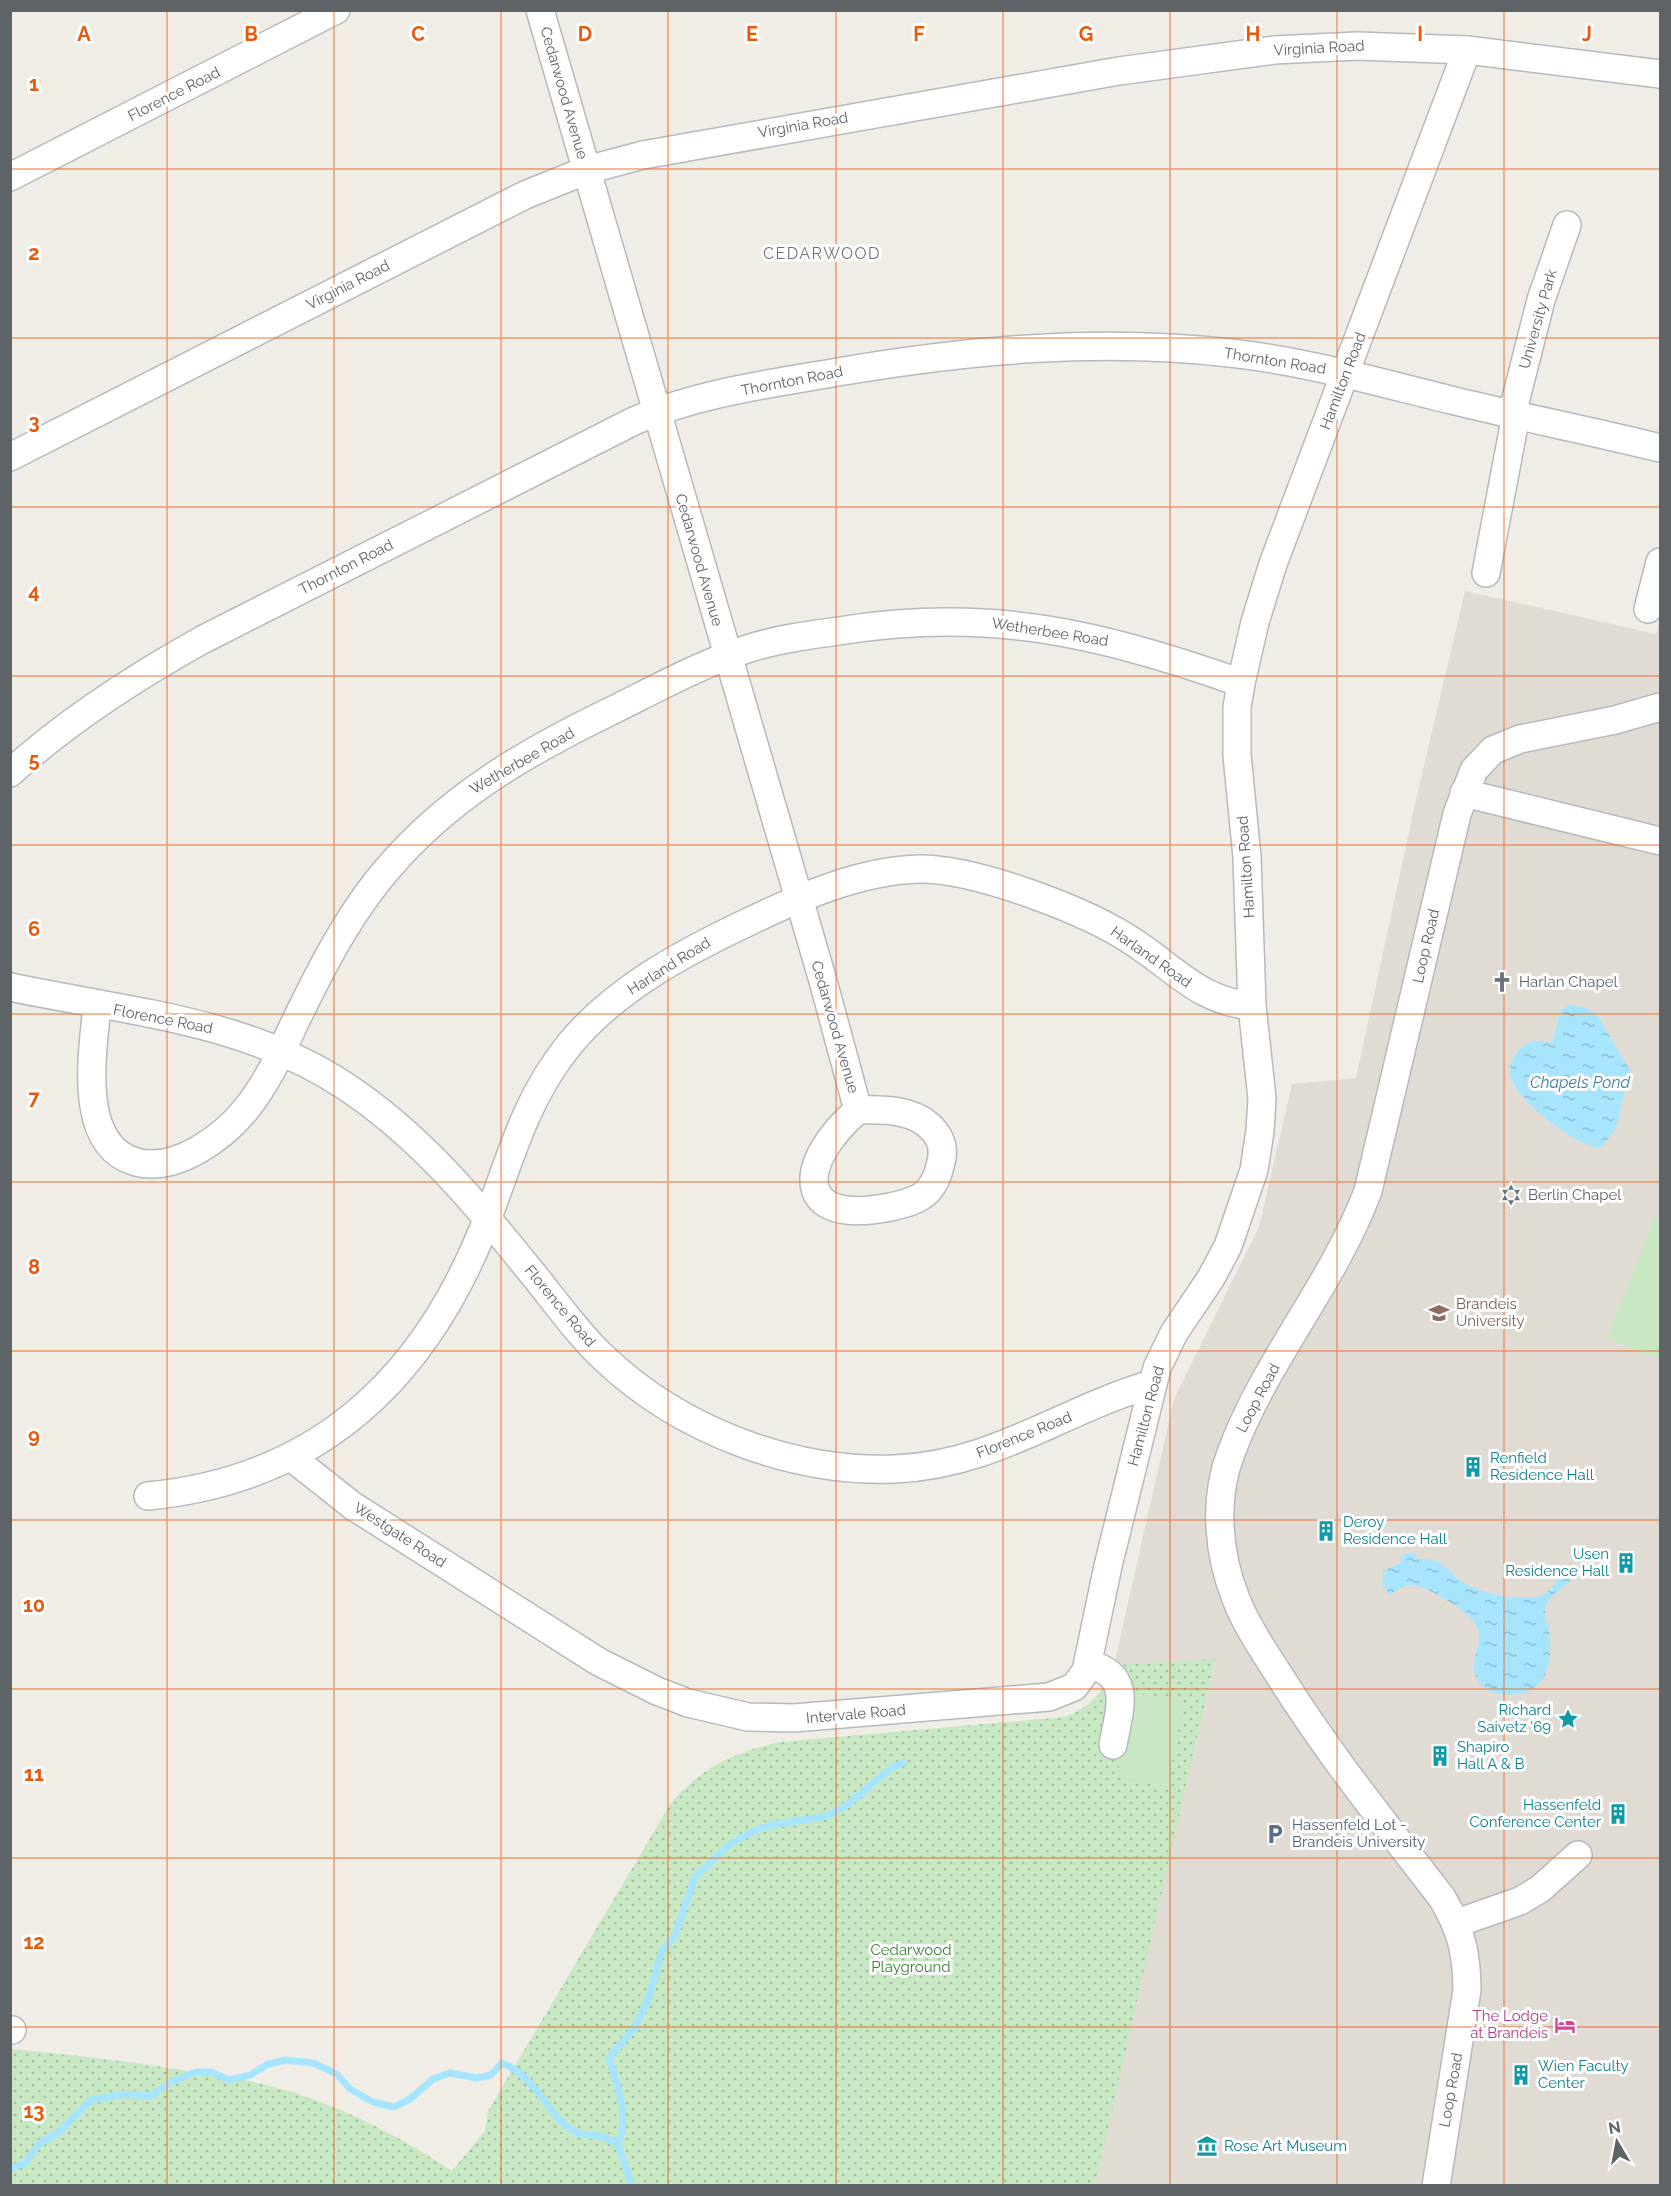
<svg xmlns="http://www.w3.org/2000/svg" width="1671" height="2196" font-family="Raleway,sans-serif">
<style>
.education{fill:#e0dcd4}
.park{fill:url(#park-dots)}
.pitch{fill:#c7e8c2}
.water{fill:url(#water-ripples)}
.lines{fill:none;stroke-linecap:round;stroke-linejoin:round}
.stream{stroke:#a7e5ff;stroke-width:7}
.minor-casing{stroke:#b6b9bd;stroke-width:30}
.minor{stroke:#fff;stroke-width:27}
.grid{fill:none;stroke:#e8590c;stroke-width:1.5;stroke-opacity:0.55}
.labels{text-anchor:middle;stroke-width:6;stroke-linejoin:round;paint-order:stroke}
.street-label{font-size:15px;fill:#5d6367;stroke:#fff}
.worship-label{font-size:15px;fill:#5b616d;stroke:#fff;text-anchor:start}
.education-label{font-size:15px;fill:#785e54;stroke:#fff;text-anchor:start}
.culture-label{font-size:15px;fill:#0d838f;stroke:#fff;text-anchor:start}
.service-label{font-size:15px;fill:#4e5e75;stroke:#fff;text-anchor:start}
.park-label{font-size:15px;fill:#398231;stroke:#fff}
.hotel-label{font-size:15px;fill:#b23c85;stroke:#fff;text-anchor:end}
.neighbourhood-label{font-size:16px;letter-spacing:1.5px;fill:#6e7579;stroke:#fff}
.water-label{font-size:16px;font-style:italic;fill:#3a7ca3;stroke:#fff}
.grid-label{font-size:20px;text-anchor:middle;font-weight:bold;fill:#e8590c;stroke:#fff;stroke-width:6;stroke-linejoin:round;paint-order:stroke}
</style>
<defs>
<pattern id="park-dots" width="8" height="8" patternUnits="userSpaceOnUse" patternTransform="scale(1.5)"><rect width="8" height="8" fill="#c7e8c2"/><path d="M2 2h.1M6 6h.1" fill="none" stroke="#a5c0a1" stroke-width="1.8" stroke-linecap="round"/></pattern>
<pattern id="water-ripples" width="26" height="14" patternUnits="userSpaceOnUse" patternTransform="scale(1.5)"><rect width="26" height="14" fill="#a7e5ff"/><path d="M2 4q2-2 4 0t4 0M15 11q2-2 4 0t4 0" fill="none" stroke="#8bbdd2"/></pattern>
</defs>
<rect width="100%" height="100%" fill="#f0ece6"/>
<polygon class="education" points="1465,591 1656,634 1660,617 1660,2185 1092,2186 1215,1660 1114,1665 1174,1399 1259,1227 1292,1084 1356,1078 1415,804"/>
<path class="park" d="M 1215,1659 L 1095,2185 L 11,2185 L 10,2049 C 74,2055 137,2062 200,2073 C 233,2078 266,2083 298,2094 C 353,2112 404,2139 452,2171 L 485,2131 L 488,2111 L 671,1803 C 704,1766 730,1754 779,1742 L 1064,1717 C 1090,1708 1105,1691 1114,1665 Z"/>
<g class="pitch">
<polygon points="1655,1217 1660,1220 1660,1359 1607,1338"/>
<polygon points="1134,1693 1184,1702 1167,1787 1117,1777"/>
</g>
<g class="water">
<path d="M 1570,1005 L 1584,1007 L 1597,1015 L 1630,1070 L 1616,1128 L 1602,1147 C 1578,1149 1518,1101 1511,1078 C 1506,1062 1521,1041 1538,1041 C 1542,1040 1548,1043 1552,1043 L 1561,1010 Z"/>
<path d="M 1412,1552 L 1419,1559 C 1444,1558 1445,1570 1463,1582 C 1479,1593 1528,1605 1545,1593 C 1553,1588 1559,1579 1564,1572 L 1575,1574 C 1569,1587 1548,1594 1545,1608 C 1544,1615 1548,1623 1549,1630 C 1551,1644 1551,1662 1545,1675 C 1533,1699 1489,1703 1476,1677 C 1468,1662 1484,1645 1478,1628 C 1472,1613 1427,1585 1411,1585 C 1403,1585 1396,1590 1390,1595 L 1383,1586 L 1383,1571 L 1402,1562 L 1400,1556 Z"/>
</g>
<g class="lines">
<g class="stream">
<path d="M 618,2144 C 630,2113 617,2088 609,2058 L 635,2027 L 648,2000 L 661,1953 L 675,1935 L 695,1877 L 730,1844 L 749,1833 L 767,1826 L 827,1816 L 847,1805 L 891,1768 L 903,1763"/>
<path d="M 10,2169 L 25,2163 L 39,2144 L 60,2131 L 91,2100 L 125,2094 L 151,2096 L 171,2082 L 196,2072 L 211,2072 L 229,2080 L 250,2075 L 268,2064 L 286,2060 L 313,2063 L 337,2074 L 350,2089 L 373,2102 L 394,2107 L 410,2099 L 433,2079 L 450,2073 L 477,2078 L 491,2075 L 502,2063 C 539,2078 546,2116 577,2133 C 584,2136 593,2134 600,2136 C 606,2137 612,2141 618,2144 L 632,2186"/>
</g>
<g class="minor-casing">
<g id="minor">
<polyline points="540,10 823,981 858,1110"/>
<polyline points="10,177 336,10"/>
<polyline points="1512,414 1541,300 1567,225"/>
<polyline points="10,457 525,195 587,170 643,155 1119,71 1274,50 1357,46 1467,50 1660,74"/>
<polyline points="1486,573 1516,415"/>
<polyline points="1648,609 1660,562"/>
<path d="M 10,773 C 68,720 134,678 202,640 L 634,421 C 697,393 769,384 838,372 C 967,350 1099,338 1230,353 C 1305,361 1377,382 1451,400 C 1520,417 1591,431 1660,448"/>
<polyline points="1464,793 1660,841"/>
<path d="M 10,987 C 124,1011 246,1020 345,1086 C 418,1134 474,1201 528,1268 C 553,1298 576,1332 605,1359 C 680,1430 792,1473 895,1469 C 994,1465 1062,1410 1152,1384"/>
<path d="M 97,1006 C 93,1051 76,1145 136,1162 C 176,1173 224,1137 247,1108 C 271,1078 285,1042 302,1008 C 326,959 353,908 390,866 C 450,797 523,754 605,714 C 652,691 700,664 750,648 C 779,639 809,635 839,631 C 988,607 1101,633 1241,683"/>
<path d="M 858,1110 C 884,1109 917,1109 935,1132 C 943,1142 944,1154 940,1166 C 938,1175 934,1184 928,1191 C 918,1201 903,1204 890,1207 C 792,1227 797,1162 858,1110 Z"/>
<polyline points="291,1457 353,1506 599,1662 657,1691 688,1703 748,1717 794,1718 1049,1697 1074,1687 1086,1671 1108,1566 1157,1368 1174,1333 1211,1278 1228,1246 1254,1170 1260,1131 1262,1098 1252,1006 1247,857 1237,755 1237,708 1241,683 1255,622 1273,564 1467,50"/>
<path d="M 148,1496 C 314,1480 420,1384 482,1232 C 510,1164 521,1105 569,1045 C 614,990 681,954 744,924 C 798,898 860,870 920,869 C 977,869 1088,911 1135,943 C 1176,970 1200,1001 1252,1006"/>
<path d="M 1088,1664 C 1134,1675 1119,1710 1113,1745"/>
<polyline points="1457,1923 1520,1901 1540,1889 1578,1855"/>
<polyline points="10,2030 12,2030"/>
<path d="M 1436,2186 L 1467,1990 C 1467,1954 1461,1929 1442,1898 C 1387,1826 1329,1755 1281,1678 C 1265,1653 1247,1627 1236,1599 C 1218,1554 1213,1499 1231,1453 C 1265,1361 1333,1284 1368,1191 L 1457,814 L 1474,770 L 1493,750 L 1520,739 L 1615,720 L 1660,707"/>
</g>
</g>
<use href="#minor" class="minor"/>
</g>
<path class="grid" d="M 167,10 L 167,2186M 334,10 L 334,2186M 501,10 L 501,2186M 668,10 L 668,2186M 836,10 L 836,2186M 1003,10 L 1003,2186M 1170,10 L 1170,2186M 1337,10 L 1337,2186M 1504,10 L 1504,2186M 10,169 L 1660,169M 10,338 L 1660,338M 10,507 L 1660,507M 10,676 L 1660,676M 10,845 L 1660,845M 10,1014 L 1660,1014M 10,1182 L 1660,1182M 10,1351 L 1660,1351M 10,1520 L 1660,1520M 10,1689 L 1660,1689M 10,1858 L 1660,1858M 10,2027 L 1660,2027"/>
<defs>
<g id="church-bare" transform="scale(1.62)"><path d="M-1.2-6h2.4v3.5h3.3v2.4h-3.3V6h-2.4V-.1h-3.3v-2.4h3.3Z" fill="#6b7280" stroke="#fff" stroke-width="2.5" paint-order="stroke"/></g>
<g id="synagogue-bare" transform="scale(1.62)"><path d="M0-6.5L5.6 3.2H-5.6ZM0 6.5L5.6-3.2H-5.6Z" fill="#6b7280" stroke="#fff" stroke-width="2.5" paint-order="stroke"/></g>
<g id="university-bare" transform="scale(1.62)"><path d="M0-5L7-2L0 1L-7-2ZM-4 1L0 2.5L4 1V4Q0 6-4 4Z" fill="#8d6e63" stroke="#fff" stroke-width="2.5" paint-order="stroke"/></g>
<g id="building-bare" transform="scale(1.62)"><path d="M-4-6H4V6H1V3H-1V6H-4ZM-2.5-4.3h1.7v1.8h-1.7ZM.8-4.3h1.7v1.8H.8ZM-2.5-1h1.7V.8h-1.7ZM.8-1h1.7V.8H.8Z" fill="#0f9aa8" stroke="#fff" stroke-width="2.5" paint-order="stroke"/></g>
<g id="sight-bare" transform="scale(1.62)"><path d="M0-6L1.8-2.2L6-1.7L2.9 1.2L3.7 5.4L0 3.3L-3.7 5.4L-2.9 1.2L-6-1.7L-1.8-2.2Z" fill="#0f9aa8" stroke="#fff" stroke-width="2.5" paint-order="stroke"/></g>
<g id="parking-bare" transform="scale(1.62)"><path d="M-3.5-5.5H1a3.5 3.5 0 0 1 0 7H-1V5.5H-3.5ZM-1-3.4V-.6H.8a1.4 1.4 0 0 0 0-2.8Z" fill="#5c6f8a" stroke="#fff" stroke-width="2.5" paint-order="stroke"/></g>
<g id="hotel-bare" transform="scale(1.62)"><path d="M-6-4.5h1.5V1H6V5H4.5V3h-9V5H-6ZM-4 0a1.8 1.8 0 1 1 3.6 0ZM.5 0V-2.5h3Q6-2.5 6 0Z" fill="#d1479c" stroke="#fff" stroke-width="2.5" paint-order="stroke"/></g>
<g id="museum-bare" transform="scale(1.62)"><path d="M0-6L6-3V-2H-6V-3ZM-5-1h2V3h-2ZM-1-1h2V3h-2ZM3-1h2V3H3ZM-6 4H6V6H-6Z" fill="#0f9aa8" stroke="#fff" stroke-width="2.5" paint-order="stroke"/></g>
</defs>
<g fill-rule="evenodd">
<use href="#church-bare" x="1502" y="982"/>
<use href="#synagogue-bare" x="1511" y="1195"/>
<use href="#university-bare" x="1439" y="1313"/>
<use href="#building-bare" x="1473" y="1467"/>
<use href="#building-bare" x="1326" y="1531"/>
<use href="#building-bare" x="1626" y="1563"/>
<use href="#sight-bare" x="1568" y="1719"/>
<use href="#building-bare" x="1440" y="1756"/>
<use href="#building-bare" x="1618" y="1814"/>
<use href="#parking-bare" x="1275" y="1834"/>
<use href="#hotel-bare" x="1565" y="2025"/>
<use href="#building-bare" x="1521" y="2075"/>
<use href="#museum-bare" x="1207" y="2146"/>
</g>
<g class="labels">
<g class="street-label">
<text transform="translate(1319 48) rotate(-3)" y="5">Virginia Road</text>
<text transform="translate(564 93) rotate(74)" y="5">Cedarwood Avenue</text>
<text transform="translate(174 94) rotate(-27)" y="5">Florence Road</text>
<text transform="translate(803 125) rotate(-10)" y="5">Virginia Road</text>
<text transform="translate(348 285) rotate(-27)" y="5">Virginia Road</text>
<text transform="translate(1538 319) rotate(-74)" y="5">University Park</text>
<text transform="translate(1275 361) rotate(9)" y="5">Thornton Road</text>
<text transform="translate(792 381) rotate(-11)" y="5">Thornton Road</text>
<text transform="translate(1343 381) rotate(-69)" y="5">Hamilton Road</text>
<text transform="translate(699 560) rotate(74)" y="5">Cedarwood Avenue</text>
<text transform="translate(346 567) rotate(-27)" y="5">Thornton Road</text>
<text transform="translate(1050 632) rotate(9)" y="5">Wetherbee Road</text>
<text transform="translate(522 761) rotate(-30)" y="5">Wetherbee Road</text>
<text transform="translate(1246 867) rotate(-94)" y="5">Hamilton Road</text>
<text transform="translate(1426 946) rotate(-77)" y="5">Loop Road</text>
<text transform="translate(1151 957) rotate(35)" y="5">Harland Road</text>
<text transform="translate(669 966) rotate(-32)" y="5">Harland Road</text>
<text transform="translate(163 1019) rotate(11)" y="5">Florence Road</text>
<text transform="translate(835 1027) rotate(74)" y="5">Cedarwood Avenue</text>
<text transform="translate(560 1306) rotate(50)" y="5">Florence Road</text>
<text transform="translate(1258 1398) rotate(-62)" y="5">Loop Road</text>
<text transform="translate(1146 1416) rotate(-75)" y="5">Hamilton Road</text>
<text transform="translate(1024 1435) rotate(-22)" y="5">Florence Road</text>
<text transform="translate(400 1535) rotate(33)" y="5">Westgate Road</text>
<text transform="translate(856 1714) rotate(-5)" y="5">Intervale Road</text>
<text transform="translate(1451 2090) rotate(-80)" y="5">Loop Road</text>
</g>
<g class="worship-label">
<text x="1519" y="987">Harlan Chapel</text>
<text x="1528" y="1200">Berlin Chapel</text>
</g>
<g class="education-label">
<text x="1456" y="1309">Brandeis<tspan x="1456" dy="17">University</tspan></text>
</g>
<g class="culture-label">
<text x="1490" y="1463">Renfield<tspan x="1490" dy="17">Residence Hall</tspan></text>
<text x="1343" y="1527">Deroy<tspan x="1343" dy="17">Residence Hall</tspan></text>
<text x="1609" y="1559" text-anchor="end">Usen<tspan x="1609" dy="17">Residence Hall</tspan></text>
<text x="1551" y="1715" text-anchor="end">Richard<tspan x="1551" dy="17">Saivetz '69</tspan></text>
<text x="1457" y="1752">Shapiro<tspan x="1457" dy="17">Hall A &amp; B</tspan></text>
<text x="1601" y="1810" text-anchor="end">Hassenfeld<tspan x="1601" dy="17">Conference Center</tspan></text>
<text x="1538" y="2071">Wien Faculty<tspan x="1538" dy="17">Center</tspan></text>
<text x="1224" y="2151">Rose Art Museum</text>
</g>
<g class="service-label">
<text x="1292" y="1830">Hassenfeld Lot -<tspan x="1292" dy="17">Brandeis University</tspan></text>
</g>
<g class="park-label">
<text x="911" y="1955">Cedarwood<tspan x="911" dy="17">Playground</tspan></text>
</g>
<g class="hotel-label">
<text x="1548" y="2021">The Lodge<tspan x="1548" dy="17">at Brandeis</tspan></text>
</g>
<g class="neighbourhood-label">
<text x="822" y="259">CEDARWOOD</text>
</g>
<g class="water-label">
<text x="1580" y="1088">Chapels Pond</text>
</g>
</g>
<g class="grid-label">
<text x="84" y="41">A</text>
<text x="251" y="41">B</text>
<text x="418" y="41">C</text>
<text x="585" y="41">D</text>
<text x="752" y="41">E</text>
<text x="919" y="41">F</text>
<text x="1086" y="41">G</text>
<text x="1253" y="41">H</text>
<text x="1420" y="41">I</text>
<text x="1587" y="41">J</text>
<text x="34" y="91">1</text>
<text x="34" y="260">2</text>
<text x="34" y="429">3</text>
<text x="34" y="598">4</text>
<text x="34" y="767">5</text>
<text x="34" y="936">6</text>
<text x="34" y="1105">7</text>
<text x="34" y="1274">8</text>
<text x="34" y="1443">9</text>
<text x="34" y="1612">10</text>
<text x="34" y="1781">11</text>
<text x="34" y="1949">12</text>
<text x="34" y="2118">13</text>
</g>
<rect width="1671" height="2196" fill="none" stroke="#5d6367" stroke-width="24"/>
<g transform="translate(1617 2142) rotate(350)" stroke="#ffffff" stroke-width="4.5" paint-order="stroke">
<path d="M0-4.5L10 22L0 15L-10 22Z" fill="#5d6367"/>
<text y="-9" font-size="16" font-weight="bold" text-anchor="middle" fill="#5d6367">N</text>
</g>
</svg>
